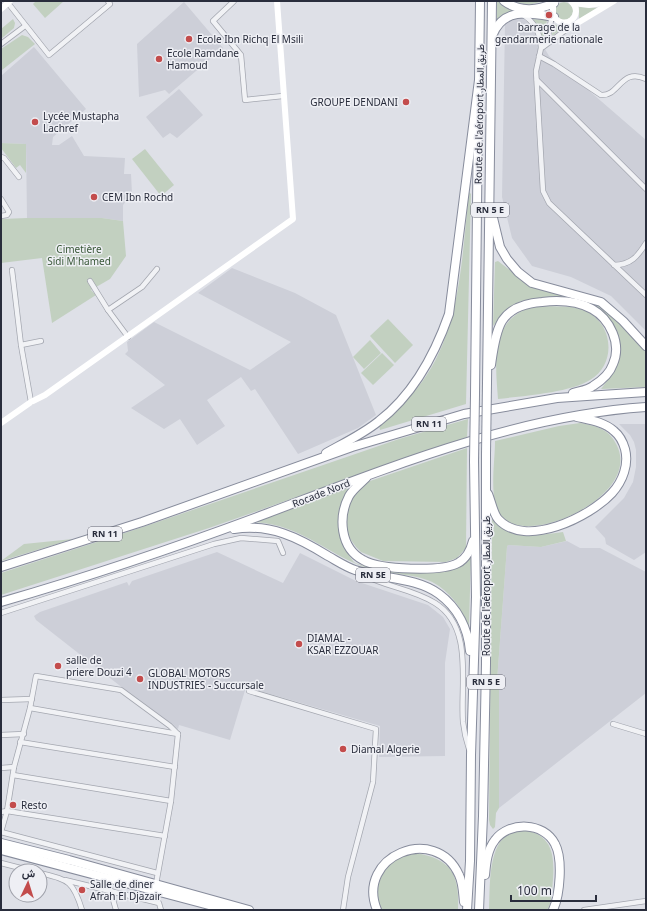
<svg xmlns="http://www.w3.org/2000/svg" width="647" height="911" font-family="'Noto Sans',Vazirmatn,sans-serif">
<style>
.built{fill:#cdcfd8}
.green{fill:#c2d0c0}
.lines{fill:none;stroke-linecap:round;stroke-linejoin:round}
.street-casing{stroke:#a4a7b0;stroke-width:6}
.highway-casing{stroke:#878c9c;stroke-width:10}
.street{stroke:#f1f2f5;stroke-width:4.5}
.secondary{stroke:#fff;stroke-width:6}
.highway{stroke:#fff;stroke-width:8}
.highway-bridge-casing{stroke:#878c9c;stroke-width:10;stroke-linecap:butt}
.highway-bridge{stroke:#fff;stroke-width:8}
.poi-dot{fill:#c34c4c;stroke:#eeeff4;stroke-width:1.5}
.labels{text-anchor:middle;stroke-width:3;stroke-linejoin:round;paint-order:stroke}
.shield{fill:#eeeff4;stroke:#646773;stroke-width:1}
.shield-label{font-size:9px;font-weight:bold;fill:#292d3c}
.poi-label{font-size:10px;fill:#292d3c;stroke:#eeeff4;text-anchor:start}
.street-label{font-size:10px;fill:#292d3c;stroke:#eeeff4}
.park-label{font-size:10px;fill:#385737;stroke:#eeeff4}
</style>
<rect width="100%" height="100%" fill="#dee0e7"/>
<g class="built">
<polygon points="184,2 223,48 169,94 165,90 139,97 137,44"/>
<polygon points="522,18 531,25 549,56 646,140 646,331 611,296 571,277 532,266 512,238 502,197 505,24 512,19"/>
<polygon points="34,47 86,109 53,137 52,145 59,145 72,136 84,156 125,158 124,174 131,174 132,194 123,205 123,221 102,218 27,218 26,144 1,143 1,76"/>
<polygon points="179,89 203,115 177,138 170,133 163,138 146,117"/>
<polygon points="232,268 295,293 336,315 376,415 358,428 298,454 255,389 251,391 241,377 207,400 225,426 197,445 180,419 164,429 131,408 165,385 125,354 128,351 127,342 154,322 250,370 291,342 198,293"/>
<polygon points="619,424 646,424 646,552 634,560 606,544 605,538 595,527 624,498 633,482 636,467 636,450 634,442 630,435"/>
<polygon points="567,541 580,548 600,548 646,572 646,693 499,808 499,682 497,681 507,547 508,545 541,547"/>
<polygon points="217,552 283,583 300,553 356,581 428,605 443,617 450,629 445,663 445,756 379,757 380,726 246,687 230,740 179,725 178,729 171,726 96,667 36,620 34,616 40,612 127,582 129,586 132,581"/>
</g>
<g class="green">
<polygon points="36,1 64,1 45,18 33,4"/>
<polygon points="497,1 506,6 549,8 549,12 497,23"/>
<polygon points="512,1 544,1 528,5"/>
<circle cx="564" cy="11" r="9"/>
<polygon points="579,7 598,8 579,19"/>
<polygon points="13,19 15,23 14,28 1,39 1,29"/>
<polygon points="531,19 547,20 543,39 538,27"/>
<polygon points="553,24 564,27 552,36"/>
<polygon points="22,35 28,37 35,44 2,70 1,49"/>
<polygon points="1,143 26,144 26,173 20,165 16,168 1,148"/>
<polygon points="145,149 174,185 161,196 132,159"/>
<path d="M 469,192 L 471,194 L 466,404 L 380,430 L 379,425 C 394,412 409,398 422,382 C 461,329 462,255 469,192 Z"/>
<polygon points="27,218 102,218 123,221 126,256 110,279 91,290 96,295 52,323 42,258 1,263 1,219"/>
<polygon points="498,261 519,277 594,303 607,310 646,352 646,387 601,389 615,370 609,320 572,299 554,297 521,301 507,309 493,326 495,262"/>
<path d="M 541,306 C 555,307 572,305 584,310 C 614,323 617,364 590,380 C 569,393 522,396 498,399 C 496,370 490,329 520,312 C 526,308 535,308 541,306 Z"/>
<polygon points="388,319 413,345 395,363 370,336"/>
<polygon points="370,340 381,353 364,369 353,357"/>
<polygon points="382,353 394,365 373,385 361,373"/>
<polygon points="468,419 467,437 209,528 1,595 1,573 143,527 399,439"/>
<path d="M 580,423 C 598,426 611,430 618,448 C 639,500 518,551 499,513 C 489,495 495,462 495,441 L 559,426 Z"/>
<polygon points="467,448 466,548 457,558 446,562 383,561 361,552 356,547 349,537 346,527 346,511 354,494 367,482"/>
<path d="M 353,485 C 336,504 334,526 346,549 C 348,553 351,559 354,562 C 368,571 433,575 448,570 C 457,568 464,560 471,554 L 469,627 C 462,610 454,597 439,586 C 422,574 397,575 377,571 C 330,559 306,525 254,522 Z"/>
<path d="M 492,518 C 511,543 536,535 563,532 L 566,541 L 541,547 L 508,545 L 507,547 L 497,681 L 499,683 L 499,808 L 496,813 L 495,827 L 493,829 L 490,825 L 489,820 Z"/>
<polygon points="73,539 1,561 24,544"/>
<path d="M 520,830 C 551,832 555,853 553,879 C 552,890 552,900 548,910 L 489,910 C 490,889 488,849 506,836 C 510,833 516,832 520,830 Z"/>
<path d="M 421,854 C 454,861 459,878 458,910 L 382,910 C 371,891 382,864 402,856 C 407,854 415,854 421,854 Z"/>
</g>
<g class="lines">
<g class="street-casing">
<g id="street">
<polyline points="234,1 213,21 241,55 245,100 283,96"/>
<polyline points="8,3 49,55 110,4 108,1"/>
<path d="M 523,15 C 535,22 540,34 541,47"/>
<polyline points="552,15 548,36 541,48 536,71 543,191 549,203 646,295"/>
<polyline points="1,44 25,26"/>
<polyline points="543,47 567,29"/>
<path d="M 539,56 L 554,64 L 601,95 C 619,97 621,67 646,79"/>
<polyline points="537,80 646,189"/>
<polyline points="1,157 4,158 19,177"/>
<polyline points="1,199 9,212 7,215 1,216"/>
<path d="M 614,265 C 631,265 638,256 646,243"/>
<polyline points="12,270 21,345 31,402"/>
<polyline points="90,281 108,310 128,337"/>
<polyline points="108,310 142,287 157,269"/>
<polyline points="21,345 41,341"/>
<path d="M 364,575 C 386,587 413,589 435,603 C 474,627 460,684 463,722 C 464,731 466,740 469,749"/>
<polyline points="1,613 214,544 241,538 278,541 283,553"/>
<polyline points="249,691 376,729 373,782 348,877 343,910"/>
<polyline points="1,700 32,699"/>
<polyline points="30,708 178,734"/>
<polyline points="613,724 646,734"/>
<polyline points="1,735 24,734"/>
<polyline points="20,742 175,767"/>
<polyline points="1,768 14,767"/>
<polyline points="13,775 171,801"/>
<polyline points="1,812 7,811 165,836"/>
<polyline points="1,832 7,811 14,767 30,708 36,676 121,690 170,726 178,734 171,801 156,884"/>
<polyline points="1,832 157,873"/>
<polyline points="1,863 32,871"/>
<path d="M 40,873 C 68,880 73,880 82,910"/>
<polyline points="65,880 159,903 161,910"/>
<polyline points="110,889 116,910"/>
<polyline points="584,910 646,901"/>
</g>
</g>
<g class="highway-casing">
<g id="highway">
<path d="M 504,1 C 519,12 538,11 554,3"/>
<path d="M 493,34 C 504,7 530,13 554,17"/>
<polyline points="479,84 480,1"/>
<polyline points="493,218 500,247 507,259 518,272 532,283 601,302 623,321 646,346"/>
<path d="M 491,365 C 493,351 495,333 502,321 C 511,307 527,303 542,302 C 559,300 577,301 592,309 C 610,319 622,344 613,364 C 610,373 601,381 593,386 C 588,390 579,391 573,393"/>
<polyline points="487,383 492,1"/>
<polyline points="475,395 478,114"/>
<path d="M 326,453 C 344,443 363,434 379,421 C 414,394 435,354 449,314 L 479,80"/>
<path d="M 366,478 C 360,484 353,489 349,496 C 338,517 340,548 363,560 C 380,570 442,572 458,563 C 466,559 471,549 473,541"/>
<path d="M 488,494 C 491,501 493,513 498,519 C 525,549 590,517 612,493 C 623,481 629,464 625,449 C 623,442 619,435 614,431 C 604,422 590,420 577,417"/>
<path d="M 234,529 C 270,523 299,538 328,556 C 337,561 346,567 355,570 C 382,579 416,577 439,594 C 458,608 468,629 470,651"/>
<polyline points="1,567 142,522 352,447 464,414 557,398 646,392"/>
<path d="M 1,602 C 91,576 180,546 268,513 C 390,467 515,416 646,407"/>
<polyline points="1,843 69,860 249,910"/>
<polyline points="1,850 228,910"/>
<path d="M 485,875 C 486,864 487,850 495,840 C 509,821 544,822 555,844 C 563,859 560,895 553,910"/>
<path d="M 377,910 C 355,856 436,823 459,875 C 463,883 463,893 464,902"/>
<polyline points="467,910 470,861 471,755 476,597 474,461"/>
<polyline points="479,910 483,816 486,664 486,454"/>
</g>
</g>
<use href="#street" class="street"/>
<g class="secondary">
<path d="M 556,1 L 553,6 L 553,15 C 563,33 586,15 571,1"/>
<polyline points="574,3 589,5 609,2"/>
<polyline points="1,9 10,1"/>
<polyline points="566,30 614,1"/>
<polyline points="1,423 31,402 45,395 293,219 277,1"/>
</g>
<use href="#highway" class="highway"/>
<g class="highway-bridge-casing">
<g id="highway-bridge">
<polyline points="486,454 487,383"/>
<polyline points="474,461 475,395"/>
</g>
</g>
<use href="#highway-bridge" class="highway-bridge"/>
</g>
<g class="poi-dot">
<circle cx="549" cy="15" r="4"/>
<circle cx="189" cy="39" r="4"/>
<circle cx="159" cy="59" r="4"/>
<circle cx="406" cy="102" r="4"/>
<circle cx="35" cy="122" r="4"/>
<circle cx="94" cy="197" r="4"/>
<circle cx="299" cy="644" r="4"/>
<circle cx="58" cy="666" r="4"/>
<circle cx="140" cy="679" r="4"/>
<circle cx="343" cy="749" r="4"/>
<circle cx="13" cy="805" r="4"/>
<circle cx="82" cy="890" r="4"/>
</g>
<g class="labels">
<g class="shield">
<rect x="471" y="203" width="38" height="14" rx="3"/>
<rect x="412" y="417" width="34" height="14" rx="3"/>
<rect x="88" y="527" width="34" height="14" rx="3"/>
<rect x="356" y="568" width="34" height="14" rx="3"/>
<rect x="467" y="675" width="38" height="14" rx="3"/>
</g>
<g class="shield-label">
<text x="490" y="213">RN 5 E</text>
<text x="429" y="427">RN 11</text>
<text x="105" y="537">RN 11</text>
<text x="373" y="578">RN 5E</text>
<text x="486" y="685">RN 5 E</text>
</g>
<g class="poi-label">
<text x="549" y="31" text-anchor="middle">barrage de la<tspan x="549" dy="12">gendarmerie nationale</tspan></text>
<text x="197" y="43">Ecole Ibn Richq El Msili</text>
<text x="167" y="57">Ecole Ramdane<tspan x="167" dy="12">Hamoud</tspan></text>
<text x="398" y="106" text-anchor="end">GROUPE DENDANI</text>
<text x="43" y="120">Lycée Mustapha<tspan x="43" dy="12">Lachref</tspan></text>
<text x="102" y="201">CEM Ibn Rochd</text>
<text x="307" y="642">DIAMAL -<tspan x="307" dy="12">KSAR EZZOUAR</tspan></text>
<text x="66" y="664">salle de<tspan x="66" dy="12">priere Douzi 4</tspan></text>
<text x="148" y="677">GLOBAL MOTORS<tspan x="148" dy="12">INDUSTRIES - Succursale</tspan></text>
<text x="351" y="753">Diamal Algerie</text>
<text x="21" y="809">Resto</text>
<text x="90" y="888">Salle de diner<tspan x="90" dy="12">Afrah El Djazair</tspan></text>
</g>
<g class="street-label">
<text transform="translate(479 114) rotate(-89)" y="4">Route de l'aéroport طريق المطار</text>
<text transform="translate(321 493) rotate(-21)" y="4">Rocade Nord</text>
<text transform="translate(486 586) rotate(-90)" y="4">Route de l'aéroport طريق المطار</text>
</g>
<g class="park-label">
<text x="79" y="253">Cimetière<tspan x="79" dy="12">Sidi M'hamed</tspan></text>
</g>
</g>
<rect width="647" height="911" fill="none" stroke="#292d3c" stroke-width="4"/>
<g transform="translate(28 883) rotate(4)"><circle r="19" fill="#eeeff4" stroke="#9fa1aa"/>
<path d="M0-3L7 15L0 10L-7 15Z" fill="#c34c4c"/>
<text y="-6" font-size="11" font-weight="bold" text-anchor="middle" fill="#292d3c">ش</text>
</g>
<path d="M511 895v6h85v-6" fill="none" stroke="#292d3c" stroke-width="2"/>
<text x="517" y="895" font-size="12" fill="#292d3c" stroke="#eeeff4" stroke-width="3" paint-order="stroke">100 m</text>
</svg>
